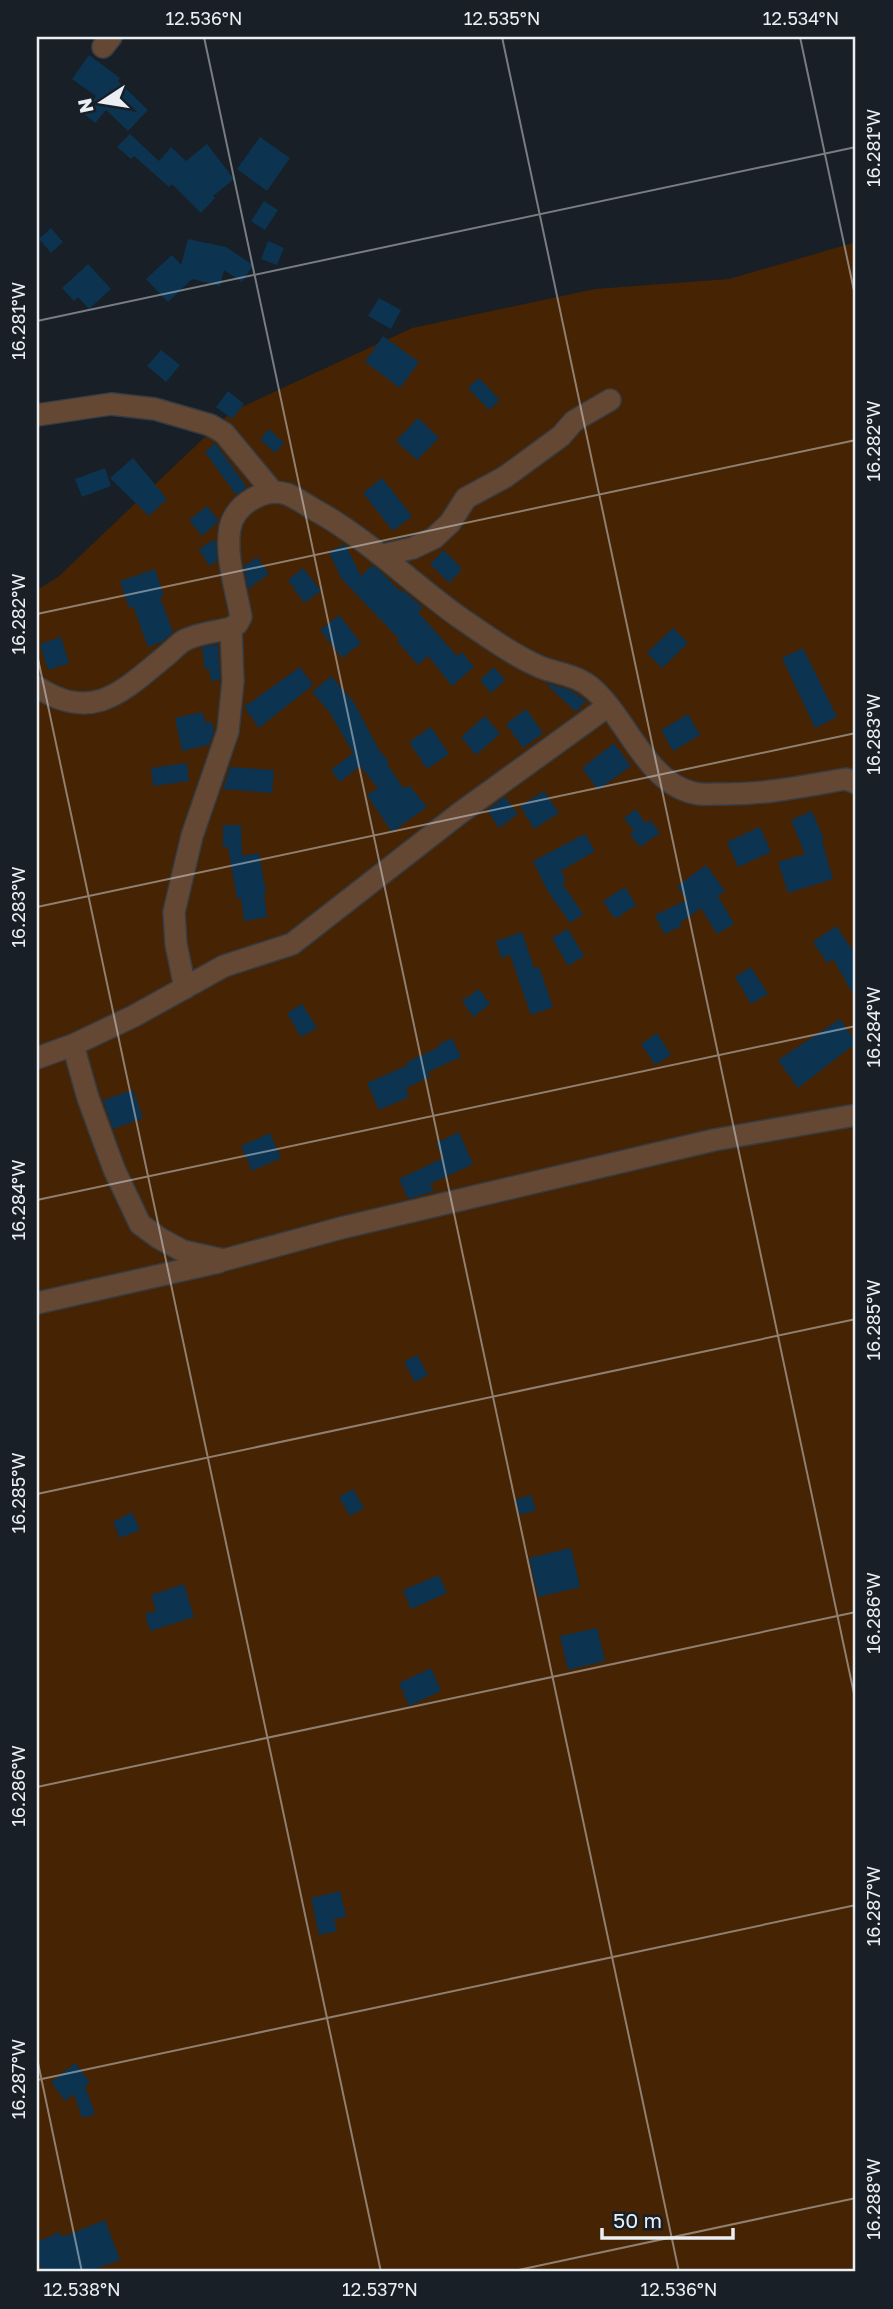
<svg xmlns="http://www.w3.org/2000/svg" width="893" height="2309" font-family="'Golos Text',sans-serif">
<style>
.green{fill:#452303}
.building{fill:#0c3350}
.lines{fill:none;stroke-linecap:round;stroke-linejoin:round}
.minor-casing{stroke:#353c43;stroke-width:24}
.minor{stroke:#644833;stroke-width:21}
.ticks{fill:none;stroke:#eaeff4;stroke-width:2;stroke-opacity:0.45}
.neatline{fill:none;stroke:#eaeff4;stroke-width:2.5}
.ticks-label{font-size:18px;text-anchor:middle;fill:#eaeff4}
</style>
<rect width="100%" height="100%" fill="#181f26"/>
<polygon class="green" points="856,242 856,2272 37,2272 37,590 58,577 231,412 412,328 595,289 729,279"/>
<g class="building">
<polygon points="89,55 120,78 118,81 148,110 128,131 106,110 95,123 83,113 96,96 72,79"/>
<polygon points="130,134 159,161 171,147 186,161 207,144 234,179 213,196 215,198 201,213 172,184 169,187 134,156 131,159 117,147"/>
<polygon points="260,137 290,158 267,191 237,169"/>
<polygon points="264,201 278,210 265,230 251,221"/>
<polygon points="51,228 63,242 51,253 39,239"/>
<polygon points="188,239 226,247 253,265 242,282 224,270 220,286 192,279 168,302 146,279 172,255 181,265"/>
<polygon points="268,241 284,248 277,265 261,259"/>
<polygon points="88,264 111,289 89,309 78,297 74,301 62,288"/>
<polygon points="379,298 401,310 391,329 368,316"/>
<polygon points="383,336 419,362 400,388 365,362"/>
<polygon points="161,350 180,365 166,382 147,366"/>
<polygon points="479,378 500,400 489,410 468,388"/>
<polygon points="228,391 244,404 232,419 216,407"/>
<polygon points="418,418 439,438 417,460 396,441"/>
<polygon points="269,429 284,443 275,453 260,439"/>
<polygon points="215,443 247,487 236,495 205,452"/>
<polygon points="133,458 167,499 149,516 110,478"/>
<polygon points="105,468 111,486 82,497 75,479"/>
<polygon points="382,478 412,516 393,531 363,493"/>
<polygon points="207,506 219,521 202,536 189,520"/>
<polygon points="213,540 216,543 217,561 209,566 199,549"/>
<polygon points="345,544 361,576 372,565 380,571 401,592 403,590 423,608 418,612 457,656 462,652 474,667 452,686 428,656 418,665 397,641 399,639 341,578 329,552"/>
<polygon points="444,550 462,569 449,583 430,564"/>
<polygon points="257,557 269,574 248,589 244,566"/>
<polygon points="303,568 321,591 304,603 288,580"/>
<polygon points="155,569 164,596 160,597 173,632 162,642 148,647 133,606 129,608 120,581"/>
<polygon points="339,615 361,643 342,658 320,630"/>
<polygon points="673,628 688,643 662,668 647,653"/>
<polygon points="61,637 69,663 48,670 40,644"/>
<polygon points="218,644 220,680 211,681 209,669 205,670 202,647"/>
<polygon points="803,648 837,717 815,728 782,658"/>
<polygon points="300,667 313,685 259,728 244,707"/>
<polygon points="494,667 505,680 491,693 480,680"/>
<polygon points="331,676 353,701 379,750 389,762 387,764 404,789 409,785 427,807 392,832 367,795 378,788 360,766 340,782 331,770 353,753 330,713 312,692"/>
<polygon points="545,683 570,690 586,701 576,712"/>
<polygon points="526,709 543,733 523,748 506,724"/>
<polygon points="202,712 206,723 212,722 214,732 209,745 182,751 175,718"/>
<polygon points="688,714 700,735 673,751 661,730"/>
<polygon points="485,716 500,734 476,755 461,737"/>
<polygon points="431,727 449,754 427,769 409,742"/>
<polygon points="614,743 631,766 598,790 582,768"/>
<polygon points="187,763 189,781 153,786 151,768"/>
<polygon points="230,767 274,770 272,793 223,789"/>
<polygon points="544,791 559,813 534,829 520,806"/>
<polygon points="505,797 518,814 499,828 487,810"/>
<polygon points="636,809 645,823 650,820 660,833 640,847 630,834 634,831 624,818"/>
<polygon points="812,811 824,840 822,841 833,879 788,893 778,862 805,854 791,820"/>
<polygon points="223,825 241,825 242,856 259,853 266,893 264,894 267,917 244,921 241,898 237,899 228,847 223,847"/>
<polygon points="760,827 771,852 738,867 727,842"/>
<polygon points="585,834 595,851 561,871 566,881 562,883 583,914 570,923 547,890 533,861"/>
<polygon points="706,865 725,891 718,896 734,924 717,934 701,908 680,923 682,926 664,934 655,915 687,900 677,886"/>
<polygon points="625,887 636,905 615,919 603,901"/>
<polygon points="836,926 856,955 856,999 833,959 827,963 813,942"/>
<polygon points="568,929 584,956 568,966 552,938"/>
<polygon points="522,932 534,968 539,967 553,1007 531,1015 510,955 501,958 496,941"/>
<polygon points="751,967 768,994 751,1004 735,977"/>
<polygon points="479,989 490,1004 473,1017 462,1001"/>
<polygon points="302,1004 317,1028 301,1037 287,1013"/>
<polygon points="840,1019 856,1043 798,1088 778,1060"/>
<polygon points="657,1033 671,1055 655,1065 641,1044"/>
<polygon points="452,1038 461,1057 428,1072 430,1077 406,1088 409,1097 379,1110 367,1083 408,1065 407,1062 439,1047 438,1045"/>
<polygon points="133,1090 143,1118 113,1129 103,1100"/>
<polygon points="459,1132 473,1164 430,1184 434,1191 408,1199 399,1179 443,1158 436,1143"/>
<polygon points="270,1133 281,1158 252,1171 241,1146"/>
<polygon points="417,1355 428,1375 415,1382 404,1362"/>
<polygon points="353,1489 364,1508 350,1516 339,1497"/>
<polygon points="531,1495 536,1510 520,1515 515,1500"/>
<polygon points="132,1512 140,1530 120,1538 113,1522"/>
<polygon points="571,1548 580,1587 538,1597 529,1558"/>
<polygon points="439,1575 447,1593 411,1609 403,1590"/>
<polygon points="184,1584 194,1617 150,1631 145,1614 156,1611 151,1595"/>
<polygon points="597,1628 605,1661 568,1670 560,1636"/>
<polygon points="431,1668 441,1691 409,1706 399,1683"/>
<polygon points="340,1891 346,1917 334,1919 337,1931 319,1935 311,1898"/>
<polygon points="75,2063 90,2082 85,2086 95,2114 82,2118 74,2094 65,2101 51,2082"/>
<polygon points="105,2220 120,2260 88,2272 43,2272 37,2258 37,2242 60,2232 62,2237"/>
</g>
<g class="lines">
<g class="minor-casing">
<g id="minor">
<polyline points="103,47 111,37"/>
<polyline points="37,415 111,404 155,409 210,425 224,433 273,492"/>
<polyline points="383,555 413,548 434,538 450,523 466,498 505,477 561,436 574,421 610,400"/>
<path d="M 37,687 C 91,722 120,694 162,659 C 169,654 176,646 183,641 C 197,633 216,632 231,628 L 237,624 L 241,617 C 236,589 225,556 230,528 C 235,504 264,487 287,494 C 297,498 306,505 315,510 C 368,539 410,582 459,617 C 485,635 511,654 540,667 C 558,674 578,675 593,689 C 627,719 647,783 694,793 C 702,795 712,794 720,794 C 764,795 804,786 846,779 L 856,783"/>
<polyline points="185,988 176,944 174,912 192,836 228,731 233,681 231,628"/>
<polyline points="73,1045 88,1098 114,1169 140,1224 159,1238 183,1251 224,1260 341,1228 714,1140 856,1115"/>
<polyline points="37,1058 73,1045 134,1016 224,966 292,944 460,813 608,706"/>
<polyline points="37,1303 219,1262"/>
</g>
</g>
<use href="#minor" class="minor"/>
</g>
<path class="ticks" d="M 204,37 L 679,2272M 502,37 L 856,1703M 800,37 L 856,300M 37,321 L 856,147M 37,614 L 856,440M 37,654 L 381,2272M 37,907 L 856,733M 37,1200 L 856,1026M 37,1494 L 856,1319M 37,1787 L 856,1612M 37,2058 L 82,2272M 37,2080 L 856,1905M 509,2272 L 856,2198"/>
<rect width="893" height="2309" fill="none" stroke="#181f26" stroke-width="77"/>
<g transform="translate(102 102) rotate(258)" stroke="#181f26" stroke-width="5" paint-order="stroke">
<path d="M0-5L12 26L0 18L-12 26Z" fill="#eaeff4"/>
<text y="-10" font-size="19" font-weight="bold" text-anchor="middle" fill="#eaeff4">N</text>
</g>
<path d="M602 2228v10h131v-10" fill="none" stroke="#eaeff4" stroke-width="3.5"/>
<text x="613" y="2228" font-size="21" fill="#eaeff4" stroke="#181f26" stroke-width="5" paint-order="stroke">50 m</text>
<rect x="38" y="38" width="816" height="2232" class="neatline"/>
<g class="ticks-label">
<text x="204" y="25">12.536°N</text>
<text x="502" y="25">12.535°N</text>
<text x="801" y="25">12.534°N</text>
<text transform="translate(874 148) rotate(-90)" y="6">16.281°W</text>
<text transform="translate(19 321) rotate(-90)" y="6">16.281°W</text>
<text transform="translate(874 441) rotate(-90)" y="6">16.282°W</text>
<text transform="translate(19 614) rotate(-90)" y="6">16.282°W</text>
<text transform="translate(874 734) rotate(-90)" y="6">16.283°W</text>
<text transform="translate(19 907) rotate(-90)" y="6">16.283°W</text>
<text transform="translate(874 1027) rotate(-90)" y="6">16.284°W</text>
<text transform="translate(19 1200) rotate(-90)" y="6">16.284°W</text>
<text transform="translate(874 1320) rotate(-90)" y="6">16.285°W</text>
<text transform="translate(19 1493) rotate(-90)" y="6">16.285°W</text>
<text transform="translate(874 1613) rotate(-90)" y="6">16.286°W</text>
<text transform="translate(19 1786) rotate(-90)" y="6">16.286°W</text>
<text transform="translate(874 1906) rotate(-90)" y="6">16.287°W</text>
<text transform="translate(19 2079) rotate(-90)" y="6">16.287°W</text>
<text transform="translate(874 2199) rotate(-90)" y="6">16.288°W</text>
<text x="82" y="2296">12.538°N</text>
<text x="380" y="2296">12.537°N</text>
<text x="679" y="2296">12.536°N</text>
</g>
</svg>
